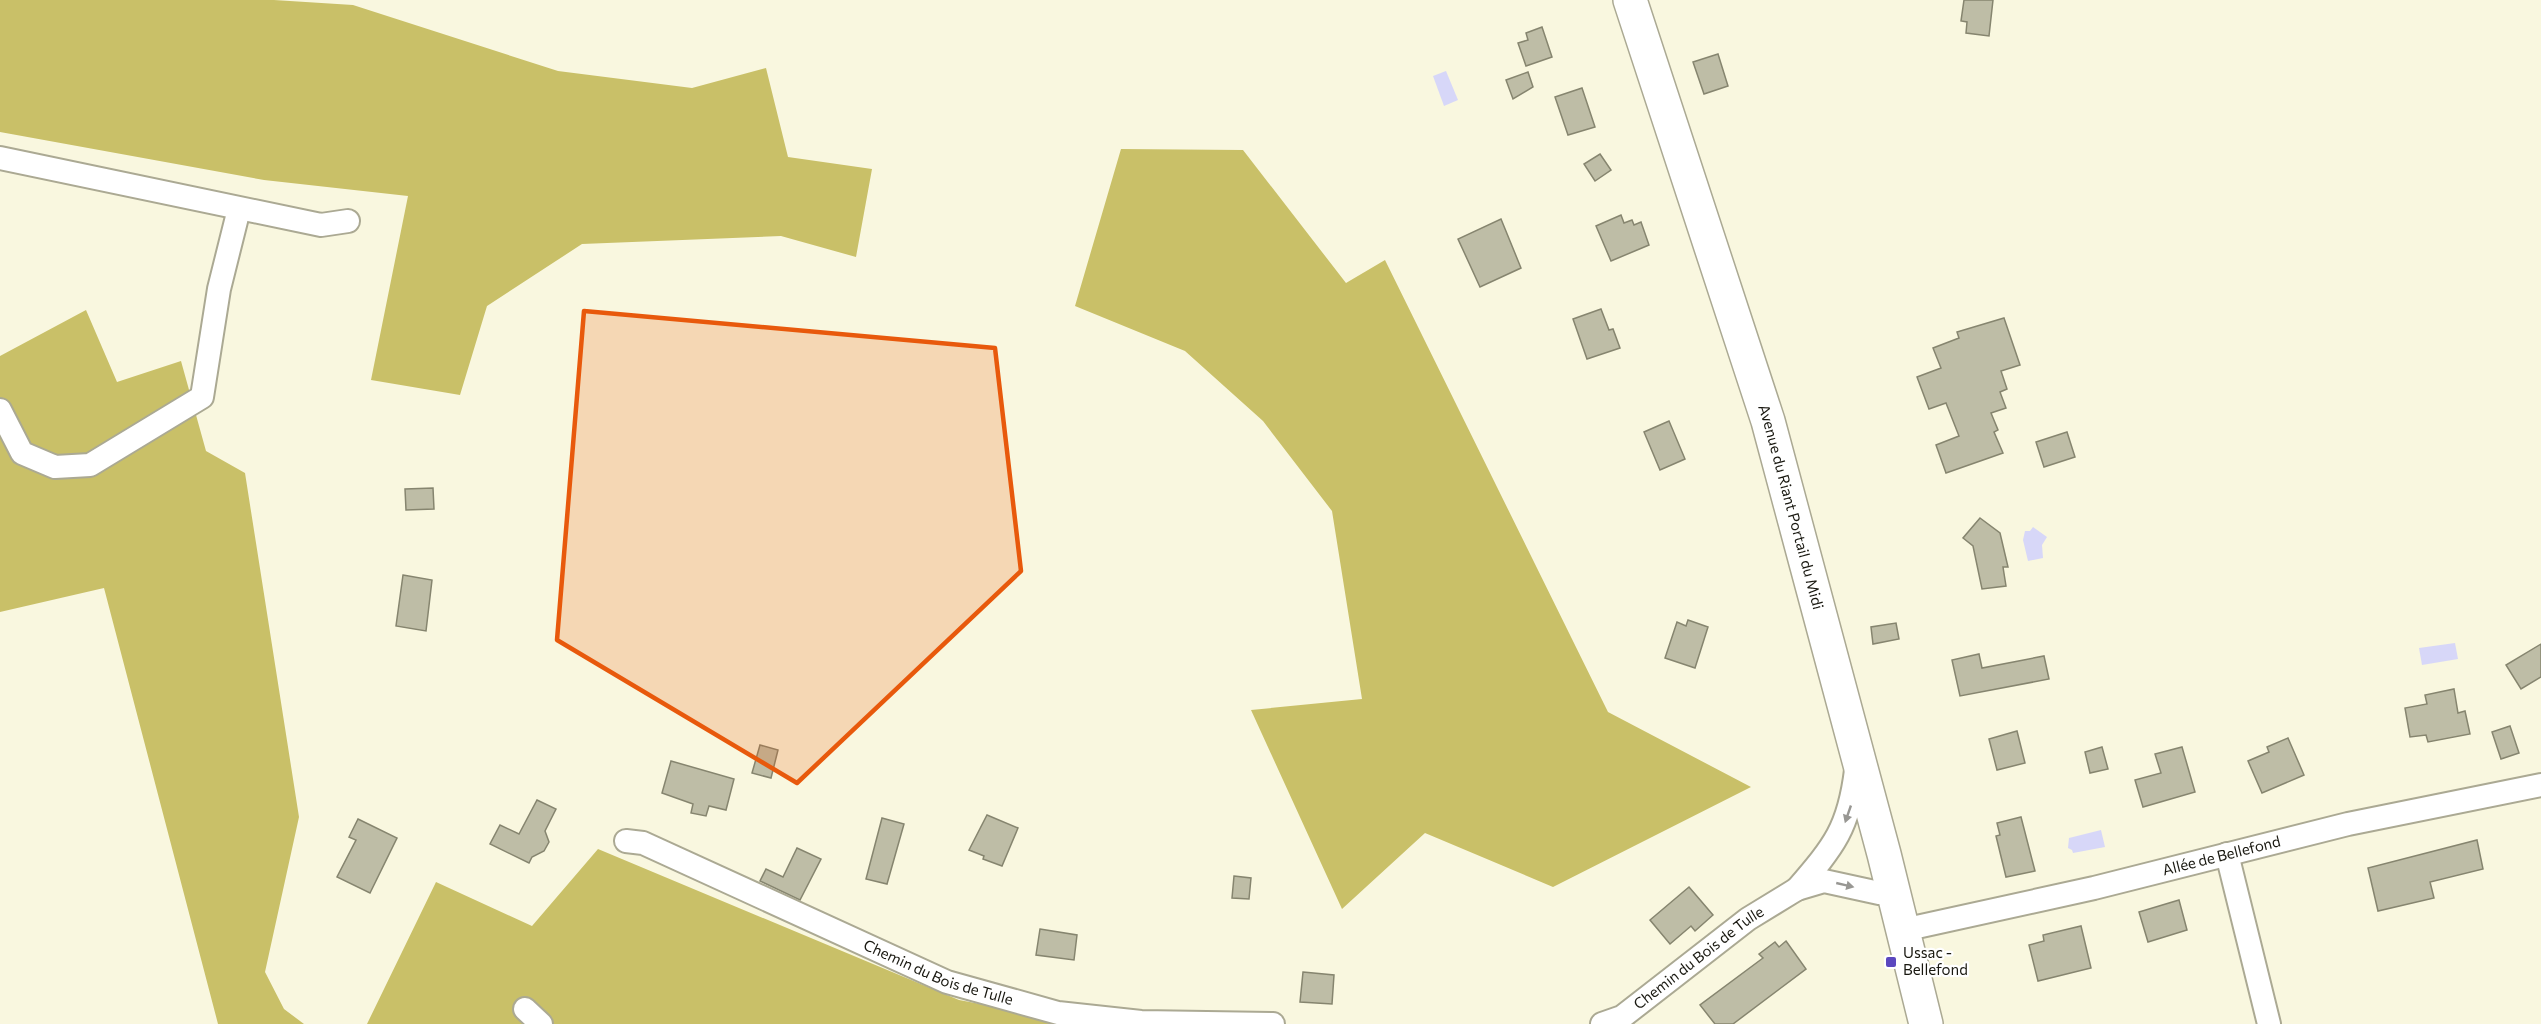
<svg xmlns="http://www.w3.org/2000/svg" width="2541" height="1024" font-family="Commissioner,sans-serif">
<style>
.forest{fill:#c9c068}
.water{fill:#d7d7f8}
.building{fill:#bebda6;stroke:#86856f;stroke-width:1.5}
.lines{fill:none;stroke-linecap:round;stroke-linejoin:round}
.street-casing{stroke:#aba993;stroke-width:26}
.secondary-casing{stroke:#aba993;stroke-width:36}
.street{stroke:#fff;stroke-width:22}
.secondary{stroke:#fff;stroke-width:33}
.oneway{fill:#989793}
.marked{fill:#e8590c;fill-opacity:0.2;stroke:#e8590c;stroke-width:4.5;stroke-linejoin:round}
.poi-dot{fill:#5b47bf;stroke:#fff;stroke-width:2}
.labels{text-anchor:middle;stroke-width:4.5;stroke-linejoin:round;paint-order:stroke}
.street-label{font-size:15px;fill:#191810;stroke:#fff}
.poi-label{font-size:15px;fill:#191810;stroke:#fff;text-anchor:start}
</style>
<rect width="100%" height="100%" fill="#f9f7df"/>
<g class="forest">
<polygon points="0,0 274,0 353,5 558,71 692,88 766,68 788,157 872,169 856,257 781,236 582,244 487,306 460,395 371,380 408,196 264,180 0,132"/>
<polygon points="1121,149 1243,150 1346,283 1385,260 1608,712 1751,787 1553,887 1425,833 1342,909 1251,710 1362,699 1332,511 1263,421 1185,351 1075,306"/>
<polygon points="86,310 117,382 181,361 206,451 245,473 299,817 265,972 284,1009 304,1024 218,1024 104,588 0,612 0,356"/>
<polygon points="598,849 959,1000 1087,1024 367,1024 436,882 532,926"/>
</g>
<g class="water">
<polygon points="1446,71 1458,100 1444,106 1433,76"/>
<polygon points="2033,527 2047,537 2042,545 2043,558 2028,561 2023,540 2025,531 2030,531"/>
<polygon points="2455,643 2458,659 2422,665 2419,648"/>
<polygon points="2101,830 2105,847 2073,853 2072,850 2068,848 2069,838"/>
</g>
<g class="building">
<polygon points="1964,0 1993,0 1989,36 1966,33 1967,22 1961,21"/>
<polygon points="1542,27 1552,57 1526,66 1518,43 1528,40 1526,33"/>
<polygon points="1718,54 1728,86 1704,94 1693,62"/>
<polygon points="1528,72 1533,87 1513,99 1506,80"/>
<polygon points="1582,88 1595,127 1568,135 1555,97"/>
<polygon points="1600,154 1611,170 1595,181 1584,164"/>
<polygon points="1621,215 1624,223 1632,220 1634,225 1641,222 1649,245 1611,261 1596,226"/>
<polygon points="1501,219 1521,268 1480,287 1458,239"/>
<polygon points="1601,309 1609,330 1613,329 1620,348 1587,359 1573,319"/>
<polygon points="2004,318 2020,365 2001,371 2007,389 2000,392 2006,408 1991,413 1998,430 1994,432 2003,453 1946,473 1936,445 1959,436 1946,403 1929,409 1917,377 1941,368 1933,348 1959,338 1957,332"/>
<polygon points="1669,421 1685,459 1660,470 1644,432"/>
<polygon points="2067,432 2075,457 2044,467 2036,442"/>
<polygon points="433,488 434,509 406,510 405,489"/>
<polygon points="1980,518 2000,533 2008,567 2003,567 2006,586 1982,589 1973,546 1963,538"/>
<polygon points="403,575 432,580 426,631 396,626"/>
<polygon points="1688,620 1708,627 1695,668 1665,658 1677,622 1686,626"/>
<polygon points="1896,623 1899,639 1873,644 1871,627"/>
<polygon points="2541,644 2541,677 2521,689 2506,665"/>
<polygon points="1979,654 1982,668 2044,656 2049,679 1960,696 1952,660"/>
<polygon points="2454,689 2458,713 2465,711 2470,734 2428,742 2426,735 2410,737 2405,708 2427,704 2425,695"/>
<polygon points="2510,726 2519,753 2501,759 2492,732"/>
<polygon points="2017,731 2025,763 1997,770 1989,739"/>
<polygon points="2288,738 2304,775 2262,793 2248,761 2269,752 2267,747"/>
<polygon points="760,745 778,750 771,778 752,773"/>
<polygon points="2102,747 2108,769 2090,773 2085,752"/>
<polygon points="2182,747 2195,792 2143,807 2135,780 2161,773 2155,754"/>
<polygon points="671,761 734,779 726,810 709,806 706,816 691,813 693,804 662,793"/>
<polygon points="537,800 556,809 545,831 549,842 544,851 532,857 529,863 490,844 500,825 519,834"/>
<polygon points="987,815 1018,828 1002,866 983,859 984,856 969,850"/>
<polygon points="2021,817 2035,871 2006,877 1996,836 2000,835 1997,823"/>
<polygon points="882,818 904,824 887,884 866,879"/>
<polygon points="358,819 397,838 370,893 337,877 356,840 349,837"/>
<polygon points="2477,840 2483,869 2430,882 2434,898 2378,911 2368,868"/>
<polygon points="797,848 821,859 800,900 760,881 766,869 783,877"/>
<polygon points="1234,876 1251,878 1249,899 1232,898"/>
<polygon points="1689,887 1713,915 1695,931 1691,926 1670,944 1650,920"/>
<polygon points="2179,900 2187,930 2148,942 2139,912"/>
<polygon points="2081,926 2091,968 2038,981 2029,945 2044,941 2043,935"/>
<polygon points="1040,929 1077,935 1074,960 1036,955"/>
<polygon points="1786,941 1806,969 1733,1024 1715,1024 1700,1005 1763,958 1759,954 1775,942 1779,947"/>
<polygon points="1303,972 1334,975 1332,1004 1300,1002"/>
</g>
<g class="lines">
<g class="street-casing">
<g id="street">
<polyline points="0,158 321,225 348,221"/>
<polyline points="0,410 22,453 55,467 90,465 202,397 219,289 239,209"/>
<path id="s1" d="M 626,841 L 643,843 L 947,982 L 1058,1013 L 1141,1022 L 1273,1024"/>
<polyline points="2227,854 2269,1024"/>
<path d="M 1797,889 C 1834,846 1849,828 1856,770"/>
<path id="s2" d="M 1903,930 L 2094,888 L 2348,824 L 2541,785"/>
<polyline points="525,1009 541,1024"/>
<path id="s3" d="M 1602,1024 L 1622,1017 L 1748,919 L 1797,889 L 1824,881 L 1879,893 L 1893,892"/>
</g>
</g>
<g class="secondary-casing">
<g id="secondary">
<path id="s4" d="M 1630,0 L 1768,421 L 1884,854 L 1926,1024"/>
</g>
</g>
<use href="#street" class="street"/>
<use href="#secondary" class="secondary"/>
</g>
<defs><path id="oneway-solid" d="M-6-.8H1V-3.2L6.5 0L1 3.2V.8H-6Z" transform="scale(1.5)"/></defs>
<g class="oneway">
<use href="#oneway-solid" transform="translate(1848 814) rotate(109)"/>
<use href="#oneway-solid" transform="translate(1845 885) rotate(13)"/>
</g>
<path class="marked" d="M 584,311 L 995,348 L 1021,571 L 797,783 L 557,640 Z"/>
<rect class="poi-dot" x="1885" y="956" width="12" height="12" rx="3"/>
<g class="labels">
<g class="street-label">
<text dy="5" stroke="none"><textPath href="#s4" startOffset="532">Avenue du Riant Portail du Midi</textPath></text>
<text dy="5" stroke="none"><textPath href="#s2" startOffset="327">Allée de Bellefond</textPath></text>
<text dy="5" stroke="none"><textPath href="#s3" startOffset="118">Chemin du Bois de Tulle</textPath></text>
<text dy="5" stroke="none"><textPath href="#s1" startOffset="340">Chemin du Bois de Tulle</textPath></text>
</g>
<g class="poi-label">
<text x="1903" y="958">Ussac -<tspan x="1903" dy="17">Bellefond</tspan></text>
</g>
</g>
</svg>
